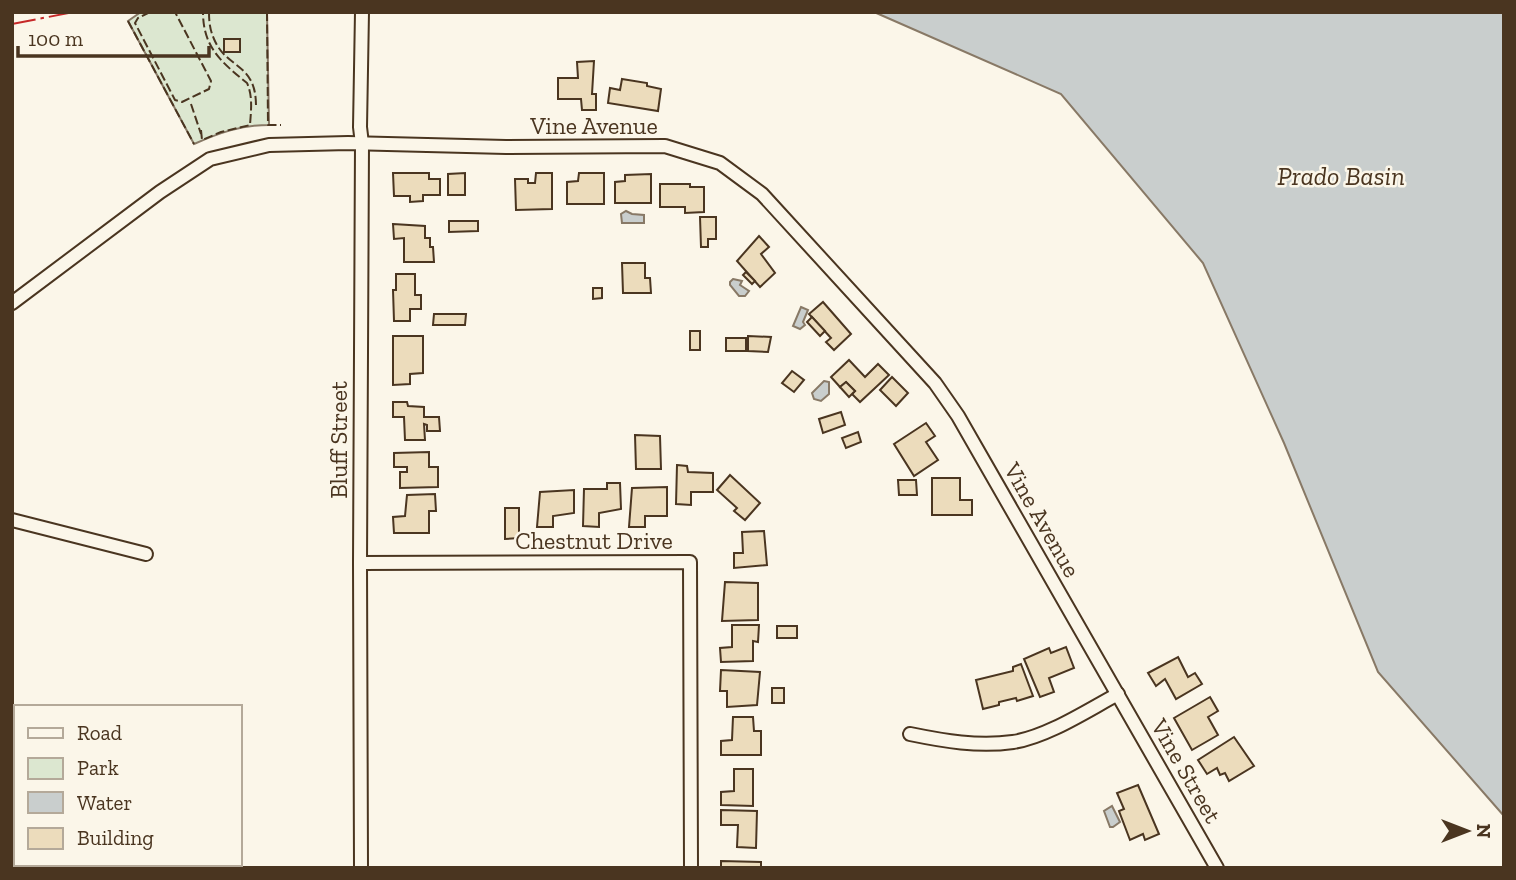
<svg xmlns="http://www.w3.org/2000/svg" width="1516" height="880" font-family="'Zilla Slab',serif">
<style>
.green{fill:#dce7d0;stroke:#887966;stroke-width:2}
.water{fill:#c9cecd;stroke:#887966;stroke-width:2}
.building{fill:#ecdcbc;stroke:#4a3520;stroke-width:2}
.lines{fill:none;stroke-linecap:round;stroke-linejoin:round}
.street-casing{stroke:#4a3520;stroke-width:16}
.street{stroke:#fbf6e9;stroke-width:12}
.fence{stroke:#4a3520;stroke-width:2;stroke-dasharray:9 3.5;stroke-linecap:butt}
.power{stroke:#c62828;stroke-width:2;stroke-dasharray:24 5 3.5 5;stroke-linecap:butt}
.labels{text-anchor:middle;stroke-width:5;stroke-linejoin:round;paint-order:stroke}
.street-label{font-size:24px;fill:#4a3520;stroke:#fbf6e9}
.water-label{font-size:26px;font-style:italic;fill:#4a3520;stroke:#fbf6e9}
</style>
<rect width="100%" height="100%" fill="#fbf6e9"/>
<path class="green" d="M 141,12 L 267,12 L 269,125 C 241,125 219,133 194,144 L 128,21 Z"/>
<g class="water">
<polygon points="874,12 1504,12 1504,816 1378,672 1284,443 1203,263 1061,94"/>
<polygon points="626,211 632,214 644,215 644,223 622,223 621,214"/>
<polygon points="733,279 742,281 740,285 749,291 745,296 739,296 730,285 730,282"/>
<polygon points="801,307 808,310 803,322 805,325 800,329 793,326"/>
<polygon points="824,381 829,382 829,394 821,401 814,399 812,393"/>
<polygon points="1112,806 1120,822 1113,827 1110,827 1104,811"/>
</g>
<g class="building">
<rect x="224" y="39" width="16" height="13"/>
<polygon points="594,61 592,94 596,94 596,110 582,110 581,99 558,99 558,78 578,78 577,62"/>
<polygon points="622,79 647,83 647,86 661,89 658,111 608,103 610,88 620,90"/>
<polygon points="393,173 429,173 429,179 440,179 440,195 423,195 423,201 410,202 410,196 394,196"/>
<polygon points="465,173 465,195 448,195 448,174"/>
<polygon points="536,173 552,173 552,209 516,210 515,179 528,179 528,183 535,183"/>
<polygon points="579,173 604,173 604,204 567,204 567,182 578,181"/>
<polygon points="651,174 651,203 615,203 615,182 625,181 625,175"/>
<polygon points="660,184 690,184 690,187 704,187 704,212 685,213 685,207 660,207"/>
<polygon points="700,217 716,217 716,239 708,239 708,247 701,247"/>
<polygon points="449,221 478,221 478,231 449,232"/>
<polygon points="393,224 425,226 425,238 430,238 430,247 433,247 434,262 404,262 404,238 394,239"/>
<polygon points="759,236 769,247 761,254 775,273 760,287 737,261"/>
<polygon points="622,263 645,263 645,278 650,278 651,293 623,293"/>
<polygon points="746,272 755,281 752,284 743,275"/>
<polygon points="396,274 415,274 415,295 421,295 421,309 410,309 410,321 394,321 393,290 396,290"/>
<polygon points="593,288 602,288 602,298 593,299"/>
<polygon points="823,302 851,334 834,350 826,342 831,338 809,314"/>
<polygon points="434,314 466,314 465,325 433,325"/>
<polygon points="812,317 825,331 820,336 807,322"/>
<rect x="690" y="331" width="10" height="19"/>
<polygon points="393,336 423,336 423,373 410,374 410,384 393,385"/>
<polygon points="748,336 771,337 768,352 748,351"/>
<rect x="726" y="338" width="20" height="13"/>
<polygon points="849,360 865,377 878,364 889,375 860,402 852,394 855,391 846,382 840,387 831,377"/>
<polygon points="792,371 804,380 794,392 782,383"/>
<polygon points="892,377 908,393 896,406 880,390"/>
<polygon points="846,382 855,391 849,397 840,387"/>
<polygon points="393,402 407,402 408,406 424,407 424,417 439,417 440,431 427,431 427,425 424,424 425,440 405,440 404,417 393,417"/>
<polygon points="841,412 845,425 823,433 819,419"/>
<polygon points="926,423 935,436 926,442 938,460 914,476 894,444"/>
<polygon points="858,432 861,442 846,448 842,438"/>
<polygon points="635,435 660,436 661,469 636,469"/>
<polygon points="429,452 429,467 438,467 438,487 400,488 400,472 407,472 407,467 394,467 394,453"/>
<polygon points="677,465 687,466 688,472 713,473 713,492 691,492 691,505 676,504"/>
<polygon points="730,475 760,503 745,520 734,511 737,508 717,490"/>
<polygon points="932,478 960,478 960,500 972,500 972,515 932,515"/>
<polygon points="898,480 916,480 917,495 899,495"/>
<polygon points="607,483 620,483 621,509 599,513 599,527 583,526 584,489 607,489"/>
<polygon points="667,487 667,516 645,516 645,527 629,527 632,488"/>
<polygon points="574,490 574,513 553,516 553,527 537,527 540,492"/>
<polygon points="435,494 436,511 429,511 429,533 394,533 393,517 405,516 407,495"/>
<polygon points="505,508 519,508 519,538 505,539"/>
<polygon points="764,531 767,565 734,568 734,553 743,553 742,532"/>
<polygon points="725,582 758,583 758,620 722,621"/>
<polygon points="732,625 759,625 758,642 753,641 753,661 721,662 720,648 732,647"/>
<rect x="777" y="626" width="20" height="12"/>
<polygon points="1066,647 1074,668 1049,678 1054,692 1040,697 1024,659 1049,648 1051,653"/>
<polygon points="1178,657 1188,677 1195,673 1202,684 1176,699 1165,679 1156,686 1148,673"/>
<polygon points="1021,664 1033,696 1017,701 1016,698 999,702 999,705 983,709 976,680 1013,671 1013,667"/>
<polygon points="721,670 760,672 757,705 727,707 727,691 720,691"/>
<rect x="772" y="688" width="12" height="15"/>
<polygon points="1210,697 1218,711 1208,717 1218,735 1192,750 1174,718"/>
<polygon points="733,717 753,717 754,731 761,731 761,755 721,755 721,741 732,740"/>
<polygon points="1234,737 1254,766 1229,781 1225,773 1220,775 1217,768 1207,774 1198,760"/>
<polygon points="734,769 753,769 753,806 721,805 721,792 734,791"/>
<polygon points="1138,785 1159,834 1145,840 1143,834 1130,840 1119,811 1124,809 1117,793"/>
<polygon points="721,810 757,811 756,848 737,847 738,825 721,825"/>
<polygon points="721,861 761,862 761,868 721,868"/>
</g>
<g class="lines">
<g class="street-casing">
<g id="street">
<polyline points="12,303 160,192 210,159 269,145 348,143 506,147 665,146 720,163 762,194 935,383 958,416 1217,868"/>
<polyline points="12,520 146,554"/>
<polyline points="360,563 690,562 691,868"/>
<path d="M 910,734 C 944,741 978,747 1013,742 C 1047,737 1088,710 1118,694"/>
<polyline points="12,846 16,846"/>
<polyline points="33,864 33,868"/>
<polyline points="361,868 360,563 362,144 360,127 362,12"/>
</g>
</g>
<use href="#street" class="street"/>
<g class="fence">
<polyline points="150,12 138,18 135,23 175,100 182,102 209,89 211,81 175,12"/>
<path d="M 209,12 C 209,22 210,30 214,39 C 227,70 256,62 256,106"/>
<polyline points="267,12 268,125 281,125"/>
<polyline points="128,21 194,144"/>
<polyline points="191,104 201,134"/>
<path d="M 201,130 L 202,140 L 221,132 L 250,125 C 251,111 253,96 247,83 C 221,62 203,47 203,12"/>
</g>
<polyline class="power" points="12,24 74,12"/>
</g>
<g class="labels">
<g class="street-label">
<text x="594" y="134">Vine Avenue</text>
<text transform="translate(339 440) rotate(-90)" y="8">Bluff Street</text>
<text transform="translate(1042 520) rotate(60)" y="8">Vine Avenue</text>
<text x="594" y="549">Chestnut Drive</text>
<text transform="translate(1186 771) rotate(60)" y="8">Vine Street</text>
</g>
<g class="water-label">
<text x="1341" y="185">Prado Basin</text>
</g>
</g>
<rect width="1516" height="880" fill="none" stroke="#4a3520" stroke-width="28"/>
<rect x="14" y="705" width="228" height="161" fill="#fbf6e9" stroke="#b4a999" stroke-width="2"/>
<rect x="28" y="728" width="35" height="10" fill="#fbf6e9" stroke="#b4a999" stroke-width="2"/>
<text x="77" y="740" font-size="21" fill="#4a3520">Road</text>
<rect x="28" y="758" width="35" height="21" fill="#dce7d0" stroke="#b4a999" stroke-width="2"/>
<text x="77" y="775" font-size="21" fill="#4a3520">Park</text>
<rect x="28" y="792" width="35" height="21" fill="#c9cecd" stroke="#b4a999" stroke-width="2"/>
<text x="77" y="810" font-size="21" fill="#4a3520">Water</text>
<rect x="28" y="828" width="35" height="21" fill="#ecdcbc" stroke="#b4a999" stroke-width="2"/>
<text x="77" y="845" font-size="21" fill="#4a3520">Building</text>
<g transform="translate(1467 831) rotate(90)" stroke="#fbf6e9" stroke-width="5" paint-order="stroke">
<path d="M0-5L12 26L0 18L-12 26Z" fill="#4a3520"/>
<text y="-10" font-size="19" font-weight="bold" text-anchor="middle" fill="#4a3520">N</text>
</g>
<path d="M18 46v10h191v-10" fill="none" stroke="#4a3520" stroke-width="3.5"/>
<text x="28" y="46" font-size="21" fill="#4a3520" stroke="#fbf6e9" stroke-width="5" paint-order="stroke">100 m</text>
</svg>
